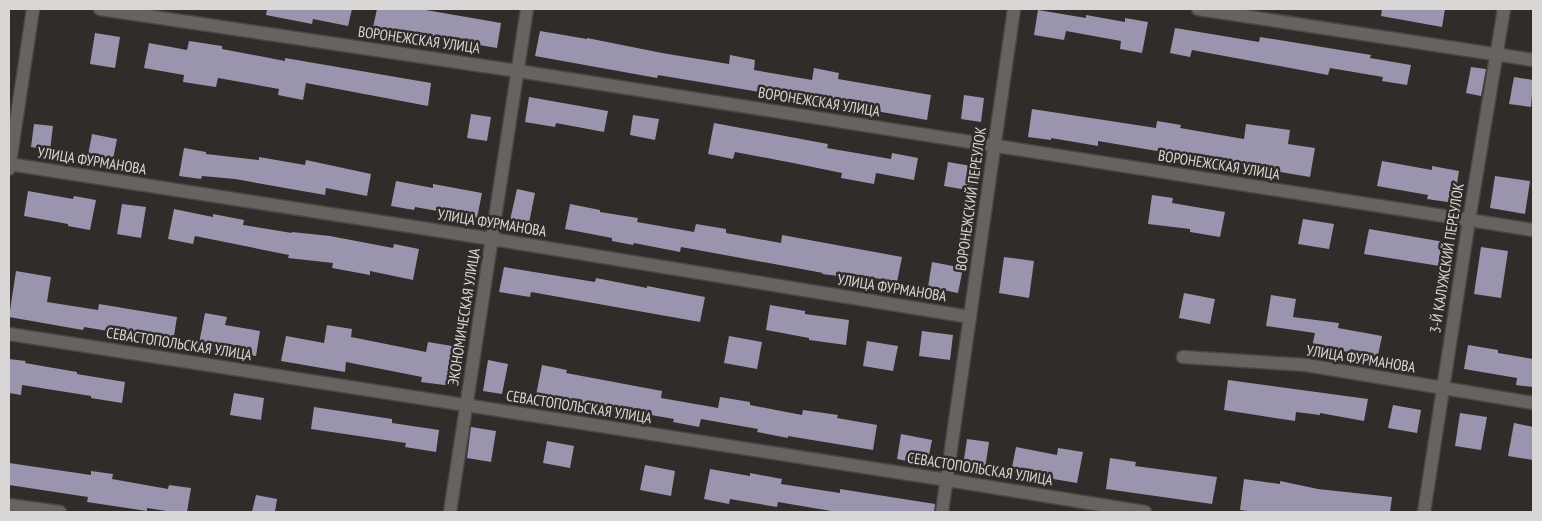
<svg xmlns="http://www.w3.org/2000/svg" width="1542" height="521" font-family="'PT Sans Narrow',sans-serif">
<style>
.building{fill:#9a94af}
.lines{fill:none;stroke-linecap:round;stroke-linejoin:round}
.minor-casing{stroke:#494745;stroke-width:15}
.minor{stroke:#666360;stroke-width:12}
.labels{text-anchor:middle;stroke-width:5;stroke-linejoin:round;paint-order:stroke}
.street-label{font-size:15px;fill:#d9d7d5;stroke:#2f2c29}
</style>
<rect width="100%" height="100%" fill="#2f2c29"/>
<g class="building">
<polygon points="267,9 352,9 348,26 313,19 312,24 266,15"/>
<polygon points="377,9 420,9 501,23 497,48 373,27"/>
<polygon points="1382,9 1445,9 1442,27 1381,16"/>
<polygon points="1038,10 1086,18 1086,15 1125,22 1125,18 1148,22 1142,53 1120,49 1121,41 1066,31 1064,40 1034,35"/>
<polygon points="1175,28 1259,42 1260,37 1371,55 1370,58 1411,65 1407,85 1382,81 1383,77 1330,68 1328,75 1192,50 1190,57 1170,53"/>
<polygon points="540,31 587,39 587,38 662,53 729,64 730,55 755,60 754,70 812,80 814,68 839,73 838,79 931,95 927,120 796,97 796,98 658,75 657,78 535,56"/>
<polygon points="95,33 120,37 115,68 90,64"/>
<polygon points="189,41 222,46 222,49 285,61 285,58 431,83 428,106 306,83 303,100 278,95 279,89 218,78 216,87 183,82 184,75 144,68 149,43 187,50"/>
<polygon points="1471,67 1486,69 1481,96 1466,93"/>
<polygon points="1514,77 1533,80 1531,107 1509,104"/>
<polygon points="964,95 984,98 981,122 961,119"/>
<polygon points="529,97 608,111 604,132 556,123 555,127 525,122"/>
<polygon points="1032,109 1156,128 1157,121 1181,125 1180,128 1244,139 1246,124 1290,130 1288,144 1315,148 1310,177 1098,141 1098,146 1051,138 1051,140 1028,137"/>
<polygon points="471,114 491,117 487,141 467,138"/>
<polygon points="633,115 659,119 655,140 630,135"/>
<polygon points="714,123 828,144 827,148 891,159 892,153 918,158 914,180 876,173 874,184 841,178 842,173 793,163 735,152 733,159 708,154"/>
<polygon points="34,124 53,126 50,150 31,147"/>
<polygon points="92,134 117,139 113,159 88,155"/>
<polygon points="184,148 206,152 206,154 259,160 259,157 305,165 306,160 371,174 367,196 326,188 325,195 235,179 202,176 201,179 179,176"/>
<polygon points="1382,161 1432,170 1432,166 1459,171 1454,203 1427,199 1428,195 1377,186"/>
<polygon points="948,162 977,167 973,191 944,186"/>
<polygon points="1495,176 1530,181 1525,214 1490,208"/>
<polygon points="396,181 433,188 433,184 482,193 477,218 415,207 414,210 391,206"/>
<polygon points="517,189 535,193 529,223 510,220"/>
<polygon points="28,191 73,199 74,196 96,200 90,230 68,226 68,224 24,216"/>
<polygon points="1152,195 1173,198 1172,203 1225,212 1220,237 1190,232 1190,229 1148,224"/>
<polygon points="122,204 146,207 141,238 117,234"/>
<polygon points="570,204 600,210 600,212 638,218 637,222 694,232 696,224 726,229 726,233 781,243 782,235 902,257 897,282 848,273 847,277 822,274 823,273 681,247 680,252 634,243 633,245 612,241 612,238 565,229"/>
<polygon points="174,209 213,217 213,214 244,220 243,225 292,233 292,232 330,236 393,248 394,244 419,249 413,280 370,271 370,275 332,268 333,263 288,258 289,255 195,236 193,244 168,239"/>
<polygon points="1303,219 1334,224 1329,249 1298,244"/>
<polygon points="1369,229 1450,243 1446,267 1364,254"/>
<polygon points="1481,247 1508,251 1501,298 1474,294"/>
<polygon points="1004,257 1034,261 1029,298 999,293"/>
<polygon points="932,262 963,268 958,293 928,287"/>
<polygon points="504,267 595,282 596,278 647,288 647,286 705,297 700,322 531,292 530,297 499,292"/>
<polygon points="16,271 51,277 47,302 98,310 99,304 177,317 173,342 84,327 83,330 9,317"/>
<polygon points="1184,293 1215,299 1210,324 1179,318"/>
<polygon points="1271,295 1296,299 1293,317 1339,323 1338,328 1382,336 1377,360 1348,355 1349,352 1312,347 1315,333 1266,326"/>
<polygon points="770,305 805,311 805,314 849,320 846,345 809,340 809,338 766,330"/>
<polygon points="205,313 227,317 225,325 260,331 256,356 225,351 225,349 199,343"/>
<polygon points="327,325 352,329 351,337 426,352 428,342 458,347 452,386 421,382 422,377 346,362 345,372 281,361 286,336 324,343"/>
<polygon points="922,331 953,335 950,360 919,356"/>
<polygon points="729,336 762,342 757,369 724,363"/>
<polygon points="867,341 898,346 893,371 863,366"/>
<polygon points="1468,345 1498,350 1498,353 1533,359 1533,387 1516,385 1517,378 1464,369"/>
<polygon points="9,359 26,361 25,363 77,372 77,374 125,382 122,403 91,398 91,396 22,385 21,395 9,393"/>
<polygon points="488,360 508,364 502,394 483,391"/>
<polygon points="542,365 567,370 566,373 662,391 661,398 718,408 720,397 750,402 750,405 802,415 803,410 838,415 837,418 877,425 873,450 788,436 788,438 757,432 758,429 701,419 699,427 673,422 674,419 536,395"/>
<polygon points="1228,380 1368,399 1364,421 1320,413 1320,415 1296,412 1295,421 1224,410"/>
<polygon points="234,393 264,398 261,420 230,415"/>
<polygon points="1393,405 1421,410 1417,433 1388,428"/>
<polygon points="314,407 392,419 392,423 439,430 436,452 405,447 406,443 311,429"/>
<polygon points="1460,413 1487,417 1481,450 1455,446"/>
<polygon points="1514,423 1533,427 1533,460 1508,456"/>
<polygon points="471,427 496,431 491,462 467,458"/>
<polygon points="901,434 932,440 927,465 897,459"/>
<polygon points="967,439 989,442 985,469 963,466"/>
<polygon points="547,441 574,446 570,468 543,463"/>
<polygon points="1016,447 1057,455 1058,448 1083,452 1077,483 1011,472"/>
<polygon points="1110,458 1136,462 1135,466 1217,477 1212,504 1106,489"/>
<polygon points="9,463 91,475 91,471 113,474 112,479 168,489 169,485 191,488 187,512 173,512 147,508 147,511 87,502 88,497 9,485"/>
<polygon points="645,465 675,471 671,496 640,490"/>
<polygon points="710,469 750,476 750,473 782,479 781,484 840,493 840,489 935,504 934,512 837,512 778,502 777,507 730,499 729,504 704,499"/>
<polygon points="1244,479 1280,484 1280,481 1318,489 1392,497 1390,512 1256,512 1240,510"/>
<polygon points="256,495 277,499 275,512 252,512"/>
</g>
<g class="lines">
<g class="minor-casing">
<g id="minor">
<polyline points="100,9 518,71 1533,230"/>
<polyline points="1198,9 1533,60"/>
<polyline points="9,164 492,239 970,317"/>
<polyline points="9,169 33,9"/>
<polyline points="9,334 947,480 1145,512"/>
<polyline points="1183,357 1306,365 1533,403"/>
<polyline points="9,505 60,512"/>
<polyline points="450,512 527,9"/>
<polyline points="942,512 1014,9"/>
<polyline points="1424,512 1469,220 1504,9"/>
</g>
</g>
<use href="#minor" class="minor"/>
</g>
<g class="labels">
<g class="street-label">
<text transform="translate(419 40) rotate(8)" y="5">ВОРОНЕЖСКАЯ УЛИЦА</text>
<text transform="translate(819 102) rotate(9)" y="5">ВОРОНЕЖСКАЯ УЛИЦА</text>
<text transform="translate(92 161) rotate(9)" y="5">УЛИЦА ФУРМАНОВА</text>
<text transform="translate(1219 165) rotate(9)" y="5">ВОРОНЕЖСКАЯ УЛИЦА</text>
<text transform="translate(971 199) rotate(-82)" y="5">ВОРОНЕЖСКИЙ ПЕРЕУЛОК</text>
<text transform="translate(492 223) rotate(9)" y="5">УЛИЦА ФУРМАНОВА</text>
<text transform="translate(1447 258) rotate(-81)" y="5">3-Й КАЛУЖСКИЙ ПЕРЕУЛОК</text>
<text transform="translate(892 288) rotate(9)" y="5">УЛИЦА ФУРМАНОВА</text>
<text transform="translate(464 317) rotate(-81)" y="5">ЭКОНОМИЧЕСКАЯ УЛИЦА</text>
<text transform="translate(179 344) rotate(9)" y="5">СЕВАСТОПОЛЬСКАЯ УЛИЦА</text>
<text transform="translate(1361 359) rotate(9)" y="5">УЛИЦА ФУРМАНОВА</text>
<text transform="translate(579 407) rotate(9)" y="5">СЕВАСТОПОЛЬСКАЯ УЛИЦА</text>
<text transform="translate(980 469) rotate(9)" y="5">СЕВАСТОПОЛЬСКАЯ УЛИЦА</text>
</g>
</g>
<rect width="1542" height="521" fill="none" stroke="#d9d7d5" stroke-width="20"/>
</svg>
